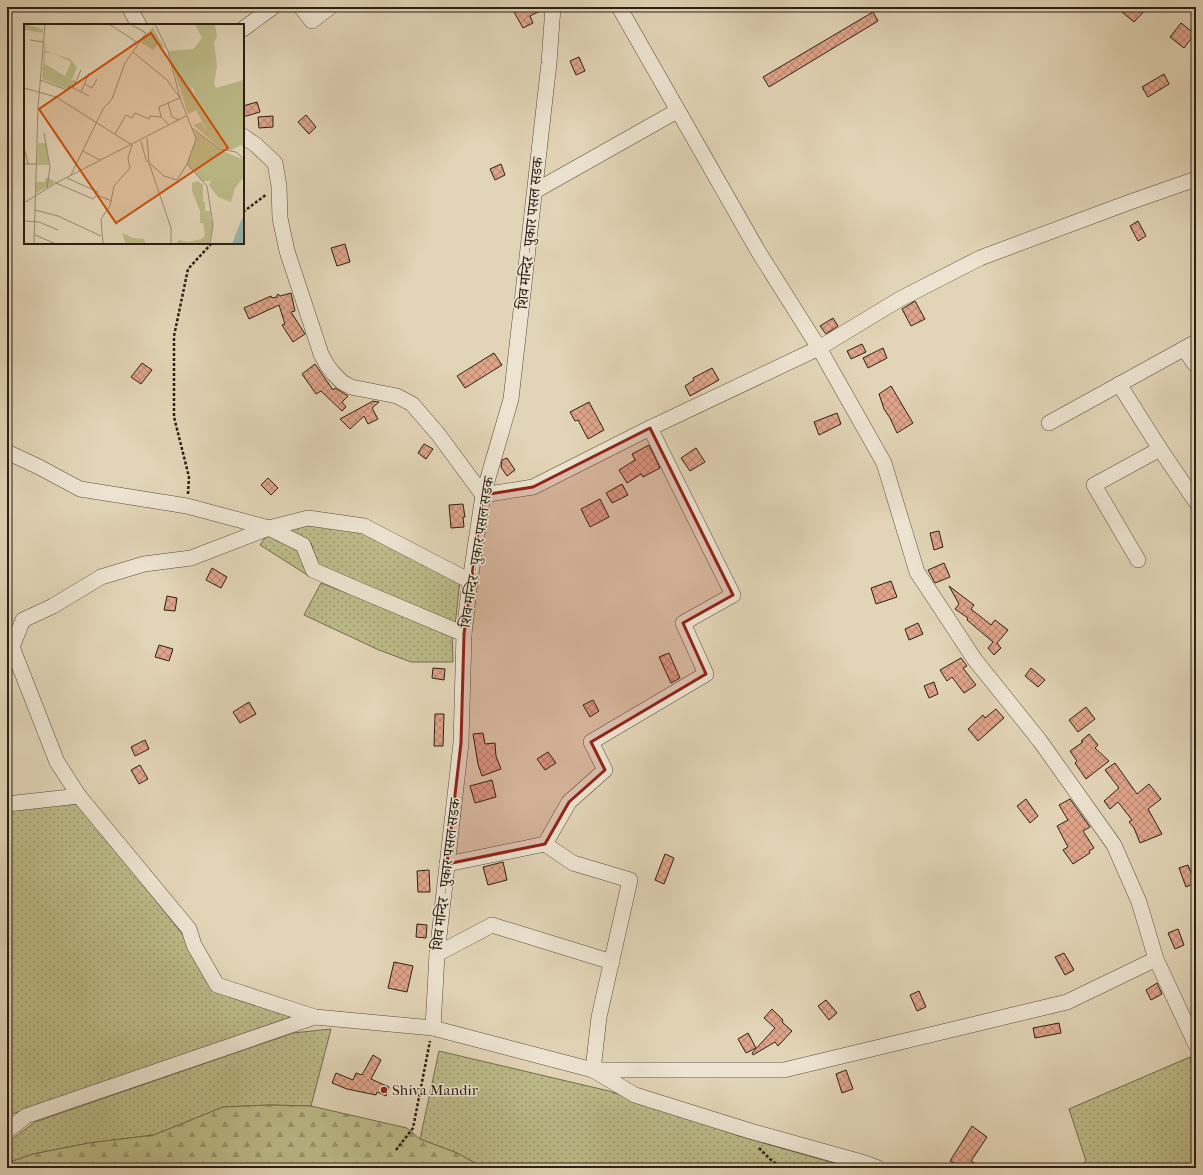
<svg xmlns="http://www.w3.org/2000/svg" width="1203" height="1175" font-family="'IM FELL French Canon','Noto Serif Devanagari',serif">
<style>
.grass{fill:url(#grass-dots);stroke:#746d4e}
.forest{fill:url(#forest-firs);stroke:#746d4e}
.building{fill:url(#building-cross-hatch);stroke:#2b2014}
.lines{fill:none;stroke-linecap:round;stroke-linejoin:round}
.minor-casing{stroke:#594d3c;stroke-width:16}
.path{stroke:#2b2014;stroke-width:2.5;stroke-dasharray:3 2;stroke-linecap:butt}
.minor{stroke:#ece3d0;stroke-width:15}
.marked{fill:#8f2418;fill-opacity:0.2;stroke:#8f2418;stroke-width:3;stroke-linejoin:round}
.poi-dot{fill:#8f2418;stroke:#ece3d0;stroke-width:1.5}
.labels{text-anchor:middle;stroke-width:3;stroke-linejoin:round;paint-order:stroke}
.street-label{font-size:15px;fill:#2b2014;stroke:#ece3d0}
.poi-label{font-size:15px;fill:#2b2014;stroke:#ece3d0;text-anchor:start}
.inset-road{fill:none;stroke:#998c75;stroke-width:1}
.view{fill:#cc500d;fill-opacity:0.15;stroke:#cc500d;stroke-width:2}
.inset-edge{fill:none;stroke:#2b2014;stroke-width:2}
</style>
<defs>
<pattern id="grass-dots" width="8" height="8" patternUnits="userSpaceOnUse"><rect width="8" height="8" fill="#bcba88"/><path d="M2 2h.1M6 6h.1" fill="none" stroke="#99976e" stroke-width="1.8" stroke-linecap="round"/></pattern>
<pattern id="forest-firs" width="22" height="20" patternUnits="userSpaceOnUse"><rect width="22" height="20" fill="#bcba88"/><path d="M5 1l3.5 6h-7zM16 11l3.5 6h-7z" fill="#99976e"/></pattern>
<pattern id="building-cross-hatch" width="8" height="8" patternUnits="userSpaceOnUse"><rect width="8" height="8" fill="#dfa48a"/><path d="M0 0l8 8M0 8l8-8" fill="none" stroke="#b58570"/></pattern>
</defs>
<rect width="100%" height="100%" fill="#e2d4b6"/>
<filter id="stains"><feTurbulence type="fractalNoise" baseFrequency=".005" numOctaves="4"/><feColorMatrix values="0 0 0 0 .2 0 0 0 0 .09 0 0 0 0 .02 0 0 0 .5 -.17"/></filter>
<radialGradient id="worn" r=".72"><stop offset=".6" stop-color="#630" stop-opacity="0"/><stop offset="1" stop-color="#630" stop-opacity=".3"/></radialGradient>
<g class="grass">
<polygon points="308,523 361,531 460,580 455,626 319,568 311,543 285,530"/>
<polygon points="267,535 298,547 309,576 260,545"/>
<polygon points="321,583 452,634 453,662 411,662 379,650 304,615"/>
<polygon points="78,804 184,936 214,990 294,1016 12,1114 7,1108 7,809"/>
<polygon points="331,1029 311,1106 269,1105 223,1107 154,1135 89,1143 33,1154 7,1163 7,1143 35,1122 293,1033"/>
<polygon points="439,1051 609,1091 739,1136 851,1168 484,1168 457,1153 420,1139"/>
<polygon points="1190,1057 1196,1076 1196,1168 1078,1168 1086,1161 1069,1109"/>
</g>
<polygon class="forest" points="269,1105 311,1106 407,1128 420,1139 457,1153 484,1168 7,1168 7,1163 33,1154 89,1143 154,1135 223,1107"/>
<g class="building">
<polygon points="523,7 544,7 544,9 530,16 533,23 523,28 514,12"/>
<polygon points="1116,7 1148,7 1134,22"/>
<polygon points="873,12 878,21 769,87 763,77"/>
<polygon points="1181,23 1195,34 1184,48 1170,37"/>
<polygon points="579,57 585,71 576,75 570,61"/>
<polygon points="1164,74 1169,84 1148,97 1142,87"/>
<polygon points="257,102 260,112 243,117 243,106"/>
<polygon points="306,115 316,127 309,134 298,122"/>
<polygon points="273,116 273,127 259,128 258,117"/>
<polygon points="501,164 505,175 495,180 490,169"/>
<polygon points="1138,221 1146,236 1138,241 1130,226"/>
<polygon points="345,244 350,262 337,266 331,248"/>
<polygon points="291,293 295,311 291,312 305,334 293,342 282,325 285,324 279,305 249,319 244,308 271,296 272,298 277,297 277,295 278,294 280,296"/>
<polygon points="915,301 925,319 911,326 902,309"/>
<polygon points="833,318 838,326 826,334 820,326"/>
<polygon points="862,344 866,352 851,359 847,351"/>
<polygon points="883,348 887,358 868,368 863,358"/>
<polygon points="494,353 502,365 465,388 457,376"/>
<polygon points="142,363 152,370 141,384 131,377"/>
<polygon points="315,364 333,390 335,388 348,396 342,402 346,407 342,411 321,391 316,394 302,374"/>
<polygon points="712,368 719,380 690,396 685,386 694,380 693,378"/>
<polygon points="891,386 913,423 897,433 890,418 884,409 879,394"/>
<polygon points="373,401 379,402 372,408 378,419 368,424 364,416 350,429 340,419"/>
<polygon points="589,402 604,430 588,439 578,420 575,421 570,412"/>
<polygon points="837,413 841,424 819,435 814,422"/>
<polygon points="424,444 433,449 426,459 418,453"/>
<polygon points="649,445 660,468 643,477 641,474 627,483 619,470 635,460 632,454"/>
<polygon points="696,448 705,462 690,471 681,458"/>
<polygon points="507,458 515,470 507,476 501,467 502,460"/>
<polygon points="268,478 278,488 271,495 261,485"/>
<polygon points="622,484 628,495 612,503 606,493"/>
<polygon points="600,499 609,517 590,527 581,509"/>
<polygon points="463,504 465,517 463,517 464,527 451,528 449,505"/>
<polygon points="939,531 943,547 934,550 930,533"/>
<polygon points="944,563 950,577 935,583 928,570"/>
<polygon points="212,568 227,577 221,588 206,580"/>
<polygon points="891,581 897,597 876,604 871,588"/>
<polygon points="949,586 974,605 971,609 991,625 995,620 1008,630 997,643 1001,648 994,655 988,648 993,642 967,620 968,618 955,609 959,604"/>
<polygon points="167,596 177,598 175,611 164,610"/>
<polygon points="918,623 923,634 909,640 905,629"/>
<polygon points="159,645 173,649 169,661 155,657"/>
<polygon points="669,653 680,678 671,683 659,657"/>
<polygon points="961,658 967,666 963,668 976,685 964,693 952,677 947,681 940,670"/>
<polygon points="433,668 445,669 444,680 432,678"/>
<polygon points="1031,668 1045,680 1038,687 1025,676"/>
<polygon points="934,682 938,694 929,698 924,686"/>
<polygon points="593,700 599,711 590,717 583,705"/>
<polygon points="249,702 256,714 240,723 233,712"/>
<polygon points="1086,707 1095,719 1078,732 1069,720"/>
<polygon points="996,709 1004,718 978,741 968,729 983,715 985,718"/>
<polygon points="435,714 444,714 443,746 434,746"/>
<polygon points="483,733 485,744 495,743 496,756 501,769 482,776 478,764 473,734"/>
<polygon points="1089,734 1098,745 1095,748 1109,761 1086,779 1075,763 1077,761 1070,751 1083,742 1081,741"/>
<polygon points="145,740 149,749 135,756 131,747"/>
<polygon points="548,752 556,763 545,770 537,759"/>
<polygon points="1115,763 1137,794 1149,784 1161,799 1148,809 1162,834 1140,843 1134,828 1129,822 1132,820 1118,802 1110,809 1104,801 1119,788 1105,770"/>
<polygon points="140,765 148,779 139,784 131,770"/>
<polygon points="492,780 496,797 475,803 470,786"/>
<polygon points="1026,799 1038,816 1030,823 1017,806"/>
<polygon points="1070,799 1090,827 1083,831 1094,848 1089,851 1090,853 1073,864 1063,850 1068,847 1057,826 1068,820 1059,805"/>
<polygon points="665,854 674,858 664,884 655,880"/>
<polygon points="503,862 507,880 488,885 483,867"/>
<polygon points="1188,865 1195,883 1186,887 1179,868"/>
<polygon points="429,870 430,892 418,892 417,871"/>
<polygon points="417,924 427,925 426,938 416,937"/>
<polygon points="1178,929 1184,945 1175,949 1168,933"/>
<polygon points="1064,953 1074,970 1065,975 1055,957"/>
<polygon points="394,962 413,966 407,992 388,988"/>
<polygon points="1157,983 1162,994 1151,1000 1146,990"/>
<polygon points="919,991 926,1007 917,1011 910,995"/>
<polygon points="826,1000 837,1013 829,1020 818,1006"/>
<polygon points="772,1009 783,1020 782,1022 792,1031 778,1046 775,1042 753,1055 752,1053 775,1028 764,1018"/>
<polygon points="1059,1023 1061,1033 1035,1038 1033,1028"/>
<polygon points="748,1033 756,1048 746,1053 738,1039"/>
<polygon points="373,1055 381,1060 371,1079 389,1087 386,1096 377,1092 376,1095 347,1089 332,1083 336,1073 353,1080 356,1073 362,1075"/>
<polygon points="846,1070 853,1089 842,1093 836,1074"/>
<polygon points="972,1126 987,1137 971,1161 983,1168 963,1168 950,1161"/>
</g>
<g class="lines">
<g class="minor-casing">
<g id="minor">
<polyline points="129,7 139,25"/>
<polyline points="301,7 312,21 330,7"/>
<polyline points="619,7 758,251 819,348 884,463 917,572 975,660 1040,741 1114,845 1139,902 1156,959 1196,1045"/>
<polyline points="243,29 273,7"/>
<polyline points="243,136 256,145 275,163 279,186 280,218 287,251 321,354 327,365 333,373 342,382 351,387 397,396 412,404 438,434 483,495 533,487 650,428 819,348 900,299 980,258 1130,202 1196,179"/>
<polyline points="535,191 677,111"/>
<polyline points="1184,349 1196,366"/>
<polyline points="1119,384 1160,449 1196,502"/>
<polyline points="1049,423 1196,342"/>
<polyline points="7,452 39,467 80,489 187,506 269,528 303,545 313,570 352,587 464,634"/>
<polyline points="1138,560 1094,485 1160,449"/>
<polyline points="79,796 57,762 12,647 23,620 53,606 101,577 144,564 191,558 269,528 308,518 364,526 470,581"/>
<polyline points="7,804 79,796 189,929 194,945 217,985 315,1017 433,1028 593,1070 635,1095 750,1131 865,1163 878,1168"/>
<polyline points="545,844 573,863 630,880 599,1017 593,1070 784,1070 1067,1002 1156,959"/>
<polyline points="447,864 545,844 569,802 605,770 591,742 706,674 683,623 733,595 650,428"/>
<polyline points="437,954 492,925 612,962"/>
<polyline points="433,1028 437,954 461,743 464,634 470,581 483,495 511,399 549,63 553,7"/>
<polyline points="7,1131 26,1116 315,1017"/>
</g>
</g>
<g class="path">
<polyline points="243,212 267,194"/>
<polyline points="188,494 189,477 174,417 174,336 188,269 212,243"/>
<polyline points="759,1148 770,1159 782,1168"/>
<polyline points="396,1150 413,1128 430,1041"/>
</g>
<use href="#minor" class="minor"/>
</g>
<path class="marked" d="M 650,428 L 733,595 L 683,623 L 706,674 L 591,742 L 605,770 L 569,802 L 545,844 L 447,864 L 461,743 L 464,634 L 483,495 L 533,487 Z"/>
<circle class="poi-dot" cx="384" cy="1090" r="4"/>
<g class="labels">
<g class="street-label">
<text transform="translate(530 233) rotate(-84)" y="5">शिव मन्दिर - पुकार पसल सडक</text>
<text transform="translate(477 552) rotate(-81)" y="5">शिव मन्दिर - पुकार पसल सडक</text>
<text transform="translate(446 874) rotate(-83)" y="5">शिव मन्दिर - पुकार पसल सडक</text>
</g>
<g class="poi-label">
<text x="392" y="1095">Shiva Mandir</text>
</g>
</g>
<g transform="translate(24 24)">
<rect width="220" height="220" fill="#e2d4b6"/>
<path d="M 1,0 L 19,5 L 19,9 L 0,6 ZM 129,3 L 134,13 L 141,24 L 133,21 L 129,26 L 116,18 ZM 21,17 L 22,27 L 46,35 L 53,43 L 48,56 L 52,57 L 49,63 L 43,65 L 18,55 ZM 21,29 L 29,29 L 47,38 L 41,52 L 21,40 ZM 170,25 L 154,45 L 166,59 L 172,75 L 173,86 L 164,90 L 144,27 ZM 177,98 L 183,107 L 208,126 L 196,124 L 169,101 ZM 170,106 L 197,126 L 191,149 L 185,157 L 178,157 L 163,140 L 172,115 ZM 14,119 L 22,119 L 25,141 L 13,141 ZM 22,153 L 32,158 L 12,169 L 12,158 L 21,158 ZM 173,157 L 179,160 L 179,178 L 181,178 L 181,187 L 187,187 L 186,193 L 189,201 L 185,220 L 152,220 L 155,216 L 163,218 L 178,215 L 181,211 L 179,199 L 176,199 L 176,187 L 168,167 L 168,159 ZM 98,209 L 109,214 L 120,215 L 122,220 L 102,220 Z" fill="#bcba88" fill-rule="evenodd"/>
<path d="M 171,0 L 191,0 L 193,13 L 190,18 L 193,42 L 190,59 L 192,64 L 220,56 L 220,123 L 216,121 L 208,126 L 203,124 L 183,107 L 173,88 L 170,66 L 154,45 L 178,14 ZM 197,126 L 220,136 L 220,153 L 211,164 L 207,178 L 194,173 L 185,161 Z" fill="#bcba88"/>
<path d="M 220,192 L 220,220 L 208,220 L 217,197 Z" fill="#95b8ae"/>
<path class="inset-road" d="M 85,0 L 114,19M 131,0 L 144,27 L 156,74 L 172,115 L 163,140 L 183,162 L 189,201 L 186,220M 6,16 L 19,18M 109,28 L 143,56 L 156,74 L 135,83 L 137,93M 16,56 L 43,66 L 45,62 L 65,72M 61,60 L 68,64 L 73,55M 0,64 L 32,73 L 108,121 L 104,134 L 106,144 L 90,162 L 86,182 L 77,195 L 79,220M 49,64 L 57,46M 57,68 L 65,49M 144,79 L 148,93 L 155,96M 168,104 L 196,125 L 212,128 L 220,135M 20,109 L 26,143 L 23,164M 91,110 L 102,91 L 108,94 L 111,89 L 125,95 L 126,92 L 137,93 L 145,101M 123,114 L 125,139 L 147,204 L 147,220M 117,117 L 122,136 L 140,152 L 153,156 L 163,140M 0,123 L 4,140M 59,127 L 76,136M 0,140 L 13,140M 47,151 L 79,85 L 88,75 L 101,39 L 122,9 L 106,0M 43,154 L 74,168 L 73,171M 32,159 L 69,175 L 73,171 L 88,177M 0,179 L 32,159 L 162,92M 11,186 L 34,192 L 77,212M 0,197 L 15,198 L 34,206M 11,211 L 32,220M 10,220 L 14,84 L 21,0"/>
<path class="view" d="M 127,9 L 204,124 L 92,199 L 15,85 Z"/>
<rect width="220" height="220" class="inset-edge"/>
</g>
<rect width="1203" height="1175" fill="none" stroke="#e2d4b6" stroke-width="24"/>
<rect x="8" y="8" width="1187" height="1159" fill="none" stroke="#2b2014" stroke-width="2"/>
<rect x="12" y="12" width="1179" height="1151" fill="none" stroke="#2b2014"/>
<rect width="100%" height="100%" filter="url(#stains)"/>
<rect width="100%" height="100%" fill="url(#worn)"/>
</svg>
